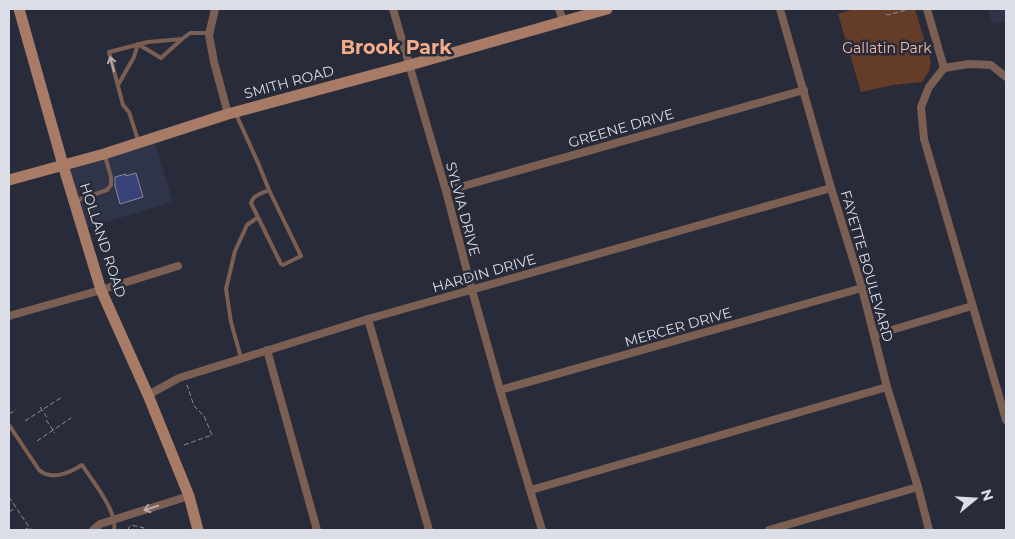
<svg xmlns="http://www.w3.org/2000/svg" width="1015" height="539" font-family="Montserrat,sans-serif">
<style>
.built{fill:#2f3448}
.green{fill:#643c28}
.building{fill:#384279;stroke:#868b9c}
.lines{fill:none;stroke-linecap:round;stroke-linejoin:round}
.path{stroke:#8a8d98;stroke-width:1;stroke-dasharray:5 2.5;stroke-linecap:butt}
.lane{stroke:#7b5f52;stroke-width:4}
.street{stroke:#7b5f52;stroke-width:8}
.secondary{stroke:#a77b66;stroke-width:11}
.oneway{stroke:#b5abab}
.labels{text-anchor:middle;stroke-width:5;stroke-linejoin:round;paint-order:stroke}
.park-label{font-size:14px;fill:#f5bda3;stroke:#282b39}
.street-label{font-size:14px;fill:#dcdee7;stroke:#282b39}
.district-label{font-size:19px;font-weight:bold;fill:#f6ac88;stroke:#282b39}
</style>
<rect width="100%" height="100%" fill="#282b39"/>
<g class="built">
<polygon points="988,9 1006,9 1006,21 992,24"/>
<polygon points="155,143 173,202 87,228 68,167"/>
</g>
<polygon class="green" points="855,9 915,9 931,62 929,71 922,82 893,85 861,92 838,14"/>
<polygon class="building" points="136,173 143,197 120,204 115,186 115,177 126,174 126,176"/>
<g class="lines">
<g class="path">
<polyline points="886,14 888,15 909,9"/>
<polyline points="40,407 48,419"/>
<polyline points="9,414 16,410"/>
<polyline points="46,420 55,433"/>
<polyline points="25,421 62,397"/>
<polyline points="37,441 71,418"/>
<polyline points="184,445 212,435 204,416 194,406 187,385"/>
<polyline points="9,497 31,530"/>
<polyline points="9,512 15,508"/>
<polyline points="24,530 28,528"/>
<polyline points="128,530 129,527 131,525 144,528 143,530"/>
</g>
<g class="lane">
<polyline points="118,85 134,57 138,44 161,58 182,39"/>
<path d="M 236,114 L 259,165 L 269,190 C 263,193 253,195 251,203 L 281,264 L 283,265 L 301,256 L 269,190"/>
<polyline points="138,140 129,112 123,105 109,52 148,42 182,39 190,33 210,33"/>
<polyline points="75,201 107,190 111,185 111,177 105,156"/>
<polyline points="241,358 231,322 226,289 235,251 247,225 257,218"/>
<path d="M 9,425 L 39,470 C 52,481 69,473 82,465 C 92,480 118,512 114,530"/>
</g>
<g class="street">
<polyline points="215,9 209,35 214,62 228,114"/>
<polyline points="393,9 446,191 472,290 500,390 542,530"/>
<polyline points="559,9 563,21"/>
<polyline points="780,9 831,188 862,288 887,387 918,487 929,530"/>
<polyline points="927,9 944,68"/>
<polyline points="944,68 929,87 921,107 924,139 1006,420"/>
<polyline points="944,68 969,64 991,65 1006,77"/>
<polyline points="446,191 804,90"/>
<polyline points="9,316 101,290 178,266"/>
<polyline points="368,319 429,530"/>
<polyline points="875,335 972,306"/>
<polyline points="267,350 317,530"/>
<polyline points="500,390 862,288"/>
<polyline points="148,395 179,378 368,319 831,188"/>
<polyline points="531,490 887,387"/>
<polyline points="93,530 100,524 189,496"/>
<polyline points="769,530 918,487"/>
</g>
<g class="secondary">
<polyline points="19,9 63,165 101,290 148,395 189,496 198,530"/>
<polyline points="9,180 104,154 228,114 410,65 607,9"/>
</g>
</g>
<defs><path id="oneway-shaft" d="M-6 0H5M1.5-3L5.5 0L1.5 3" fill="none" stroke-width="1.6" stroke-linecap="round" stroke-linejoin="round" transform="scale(1.25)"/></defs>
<g class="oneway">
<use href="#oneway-shaft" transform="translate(112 64) rotate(-105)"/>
<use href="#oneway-shaft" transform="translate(151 508) rotate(162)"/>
</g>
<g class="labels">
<g class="park-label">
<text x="887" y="53">Gallatin Park</text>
</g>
<g class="street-label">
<text transform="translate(289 82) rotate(-15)" y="5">SMITH ROAD</text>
<text transform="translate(621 128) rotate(-16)" y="5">GREENE DRIVE</text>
<text transform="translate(463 209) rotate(75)" y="5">SYLVIA DRIVE</text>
<text transform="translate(103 240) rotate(72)" y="5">HOLLAND ROAD</text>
<text transform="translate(867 266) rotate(74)" y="5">FAYETTE BOULEVARD</text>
<text transform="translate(484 273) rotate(-16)" y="5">HARDIN DRIVE</text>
<text transform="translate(678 327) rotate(-16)" y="5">MERCER DRIVE</text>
</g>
<g class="district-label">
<text x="396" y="54">Brook Park</text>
</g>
</g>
<rect width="1015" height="539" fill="none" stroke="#dcdee7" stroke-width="20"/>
<g transform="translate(975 499) rotate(72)" stroke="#282b39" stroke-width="4" paint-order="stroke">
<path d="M0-4L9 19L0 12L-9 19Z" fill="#dcdee7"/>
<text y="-8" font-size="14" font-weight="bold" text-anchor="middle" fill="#dcdee7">N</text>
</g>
</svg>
